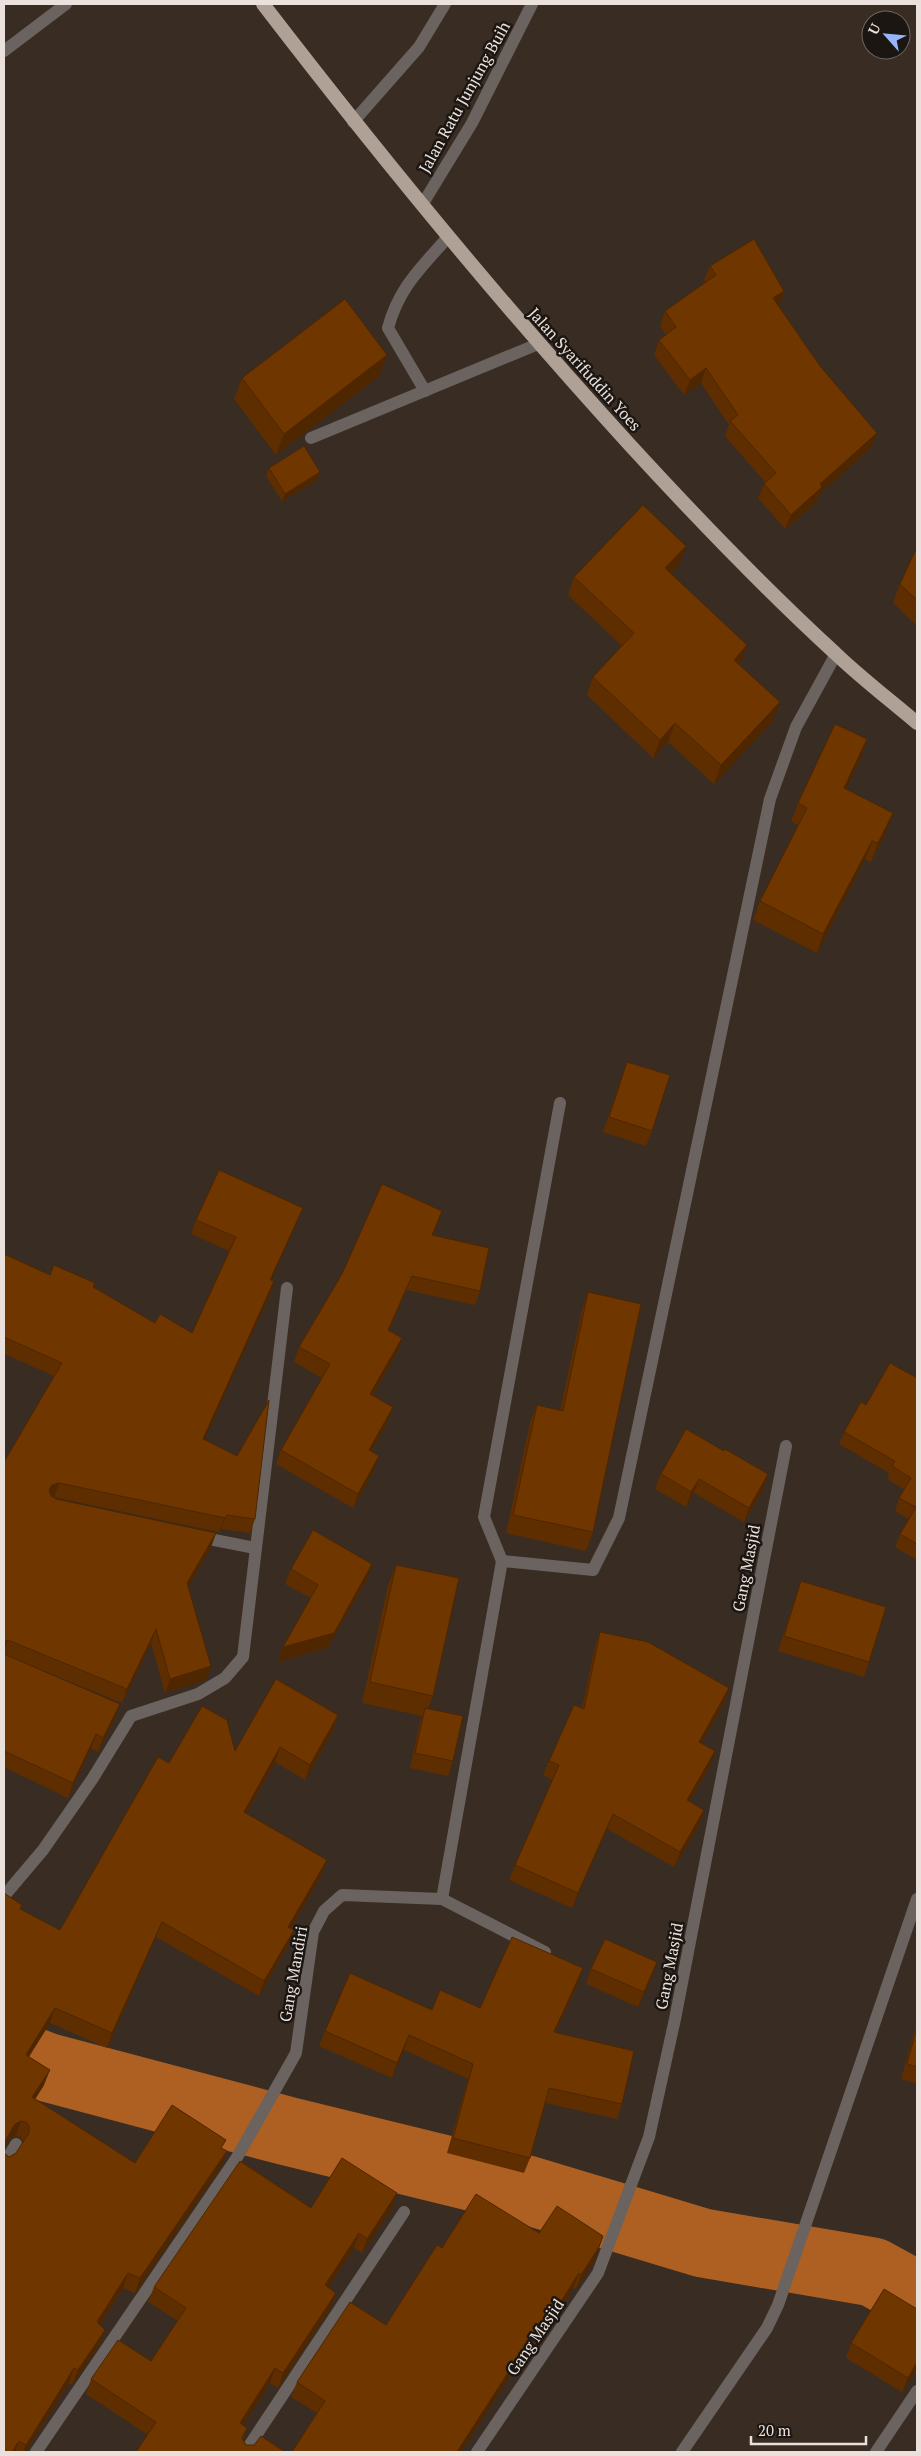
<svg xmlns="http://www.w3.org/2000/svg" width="921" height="2456" font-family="'PT Serif',serif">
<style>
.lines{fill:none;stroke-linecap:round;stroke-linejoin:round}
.river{stroke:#ad6021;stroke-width:69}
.service{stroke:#6a635f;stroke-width:12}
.minor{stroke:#6a635f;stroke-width:12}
.trunk{stroke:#b0a197;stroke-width:14}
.wall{fill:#5f2e00}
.shaded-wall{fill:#4e2600}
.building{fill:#6f3600;stroke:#4e2600}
.labels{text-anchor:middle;stroke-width:5;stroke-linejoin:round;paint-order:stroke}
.street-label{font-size:16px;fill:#eae1dc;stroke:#1c1612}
</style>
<rect width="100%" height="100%" fill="#392c23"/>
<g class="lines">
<polyline class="river" points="4,2051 46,2067 287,2131 527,2190 703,2243 873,2272 917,2296"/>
<g class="service">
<polyline points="4,51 66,4"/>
<path d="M 425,391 L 388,328 C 399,287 421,268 448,237"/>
<polyline points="311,438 538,344"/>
</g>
<g class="minor">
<polyline points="353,122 419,47 445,4"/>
<polyline points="422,205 472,123 532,4"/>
<polyline points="199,1537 255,1548"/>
<polyline points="502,1561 484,1517 560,1103"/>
<polyline points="4,1896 43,1850 93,1778 131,1716 198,1694 225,1678 243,1657 287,1288"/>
<polyline points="442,1899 502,1561 593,1570 619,1518 770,799 796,727 836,654"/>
<polyline points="4,2164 16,2144"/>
<polyline points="36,2452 236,2159 296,2053 313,1932 324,1911 342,1895 442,1899 545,1952"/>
<polyline points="245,2452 404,2212"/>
<polyline points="477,2452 598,2273 649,2137 675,2019 786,1446"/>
<polyline points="682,2452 767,2328 778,2305 917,1899"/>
<polyline points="876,2452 917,2391"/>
</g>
<path class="trunk" d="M 263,4 C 379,155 500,303 629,444 C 695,516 763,587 835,653 C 861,678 890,700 917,723"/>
</g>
<g class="wall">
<polygon points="710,266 784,291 779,306 871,448 819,494 817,502 785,529 758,498 764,484 765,482 725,436 729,425 701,383 684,395 654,355 659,340 666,335 660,326 665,311 706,282 704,280"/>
<polygon points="379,376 276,455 234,399 242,378"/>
<polygon points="269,468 320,472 317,480 282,501 266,476"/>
<polygon points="686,546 679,564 671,573 741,663 739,665 773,721 714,784 668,742 653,758 587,695 593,677 622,646 568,595 574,577"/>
<polygon points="917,547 917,626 893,603 900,584"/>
<polygon points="867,739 861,757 846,789 886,832 871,862 865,859 817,953 753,920 760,901 798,825 791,821 798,803"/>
<polygon points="627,1062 652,1131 646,1146 603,1132"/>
<polygon points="442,1211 433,1236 480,1291 475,1305 406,1290 389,1330 397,1352 373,1395 393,1407 388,1421 371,1451 379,1456 374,1470 353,1508 276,1464 281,1450 322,1378 294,1362 299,1347"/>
<polygon points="196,1220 297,1222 271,1280 269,1296 204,1439 255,1519 250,1533 221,1529 219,1532 53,1497 56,1499 216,1533 211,1547 188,1586 206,1680 165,1693 151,1643 122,1703 32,1666 115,1718 98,1752 91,1748 68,1798 4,1767 4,1462 54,1376 4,1354 4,1254 50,1275 93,1288 155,1323 192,1333 229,1251 191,1234"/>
<polygon points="588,1292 593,1532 586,1551 506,1533 530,1423 537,1405 560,1410 582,1310"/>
<polygon points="917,1378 917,1560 895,1547 900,1534 909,1519 895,1511 899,1498 904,1489 887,1479 889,1473 839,1444 844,1432 866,1405"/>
<polygon points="724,1451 763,1489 744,1522 694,1493 686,1507 655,1489 661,1474"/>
<polygon points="396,1565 433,1696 428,1708 453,1761 448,1776 410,1768 420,1722 422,1716 362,1703 388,1586"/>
<polygon points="291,1569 367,1579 328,1647 278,1662 283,1647 311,1598 285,1584"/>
<polygon points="801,1581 869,1662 864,1677 778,1651"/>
<polygon points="600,1632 724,1703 701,1743 710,1766 689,1802 699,1825 674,1867 607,1829 572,1908 509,1880 515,1865 553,1780 543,1775 549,1761 582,1708 595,1647"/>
<polygon points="338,1715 333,1730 305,1780 275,1762 246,1813 327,1860 321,1875 291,1928 288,1945 259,1996 156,1937 107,2048 50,2023 29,2057 44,2085 35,2099 135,2163 223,2149 227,2151 221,2166 135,2293 123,2288 100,2325 105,2330 99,2345 72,2385 69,2383 25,2452 4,2452 9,2157 16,2153 23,2141 21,2137 16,2136 9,2139 4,2149 4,1893 22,1905 21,1910 60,1930 169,1763 235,1751"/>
<polygon points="591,1969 652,1976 638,2007 586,1984"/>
<polygon points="578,1983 555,2033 622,2104 617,2119 545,2103 530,2158 524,2173 447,2153 468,2079 404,2050 392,2078 319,2046 325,2031 432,2010 480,2008"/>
<polygon points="917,2022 917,2084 901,2079"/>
<polygon points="311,2208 392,2208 362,2253 354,2248 328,2287 331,2307 278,2388 270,2383 243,2425 247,2428 243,2439 246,2445 285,2452 148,2435 86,2394 91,2379 151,2361 178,2321 148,2302 154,2287"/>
<polygon points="539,2233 594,2261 576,2289 573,2288 549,2326 547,2324 519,2367 517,2365 317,2413 291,2397 297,2382 386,2325 442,2248"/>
<polygon points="851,2343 917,2368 902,2392 846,2358"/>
</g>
<g class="shaded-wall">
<polygon points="784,291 779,306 773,298"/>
<polygon points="387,355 379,376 276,455 284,434"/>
<polygon points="706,368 701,383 684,395 690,380"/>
<polygon points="877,433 871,448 819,494 817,502 785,529 791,515 820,484"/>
<polygon points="320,472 317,480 282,501 285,494"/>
<polygon points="686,546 679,564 659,586 665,568"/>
<polygon points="747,645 741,663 727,678 734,660"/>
<polygon points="780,702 773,721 714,784 721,765"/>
<polygon points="675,723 668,742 653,758 660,740"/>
<polygon points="867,739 861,757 838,807 844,788"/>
<polygon points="893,813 886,832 871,862 878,843"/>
<polygon points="872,841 865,859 817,953 823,934"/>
<polygon points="303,1208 297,1222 265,1294 270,1280"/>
<polygon points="442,1211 437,1225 426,1250 432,1235"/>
<polygon points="274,1281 269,1296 198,1453 203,1439"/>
<polygon points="402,1338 397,1352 365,1408 370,1394"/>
<polygon points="393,1407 388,1421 364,1464 369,1450"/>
<polygon points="379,1456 374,1470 353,1508 358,1494"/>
<polygon points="768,1474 763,1489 744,1522 749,1508"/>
<polygon points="699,1479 694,1493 686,1507 691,1492"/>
<polygon points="59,1483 54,1497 46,1499 52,1485"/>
<polygon points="227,1515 221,1529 219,1532 225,1518"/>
<polygon points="216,1533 211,1547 182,1597 187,1583"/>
<polygon points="372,1564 367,1579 328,1647 278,1662 283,1647"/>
<polygon points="156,1629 151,1643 122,1703 127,1689"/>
<polygon points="8,1640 4,1651 4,1642"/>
<polygon points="211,1666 206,1680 165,1693 170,1679"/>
<polygon points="729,1688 724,1703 693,1757 699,1742"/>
<polygon points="120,1704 115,1718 98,1752 103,1738"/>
<polygon points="338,1715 333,1730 305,1780 310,1765"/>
<polygon points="96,1734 91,1748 68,1798 73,1783"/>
<polygon points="280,1747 275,1762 238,1827 244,1812"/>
<polygon points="715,1751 710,1766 681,1815 687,1800"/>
<polygon points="704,1810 699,1825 674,1867 680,1852"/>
<polygon points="613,1814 607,1829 572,1908 578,1893"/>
<polygon points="327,1860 321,1875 283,1942 288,1927"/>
<polygon points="162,1922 156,1937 107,2048 112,2033"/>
<polygon points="294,1930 288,1945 259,1996 264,1981"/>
<polygon points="657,1962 652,1976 638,2007 644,1992"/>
<polygon points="583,1968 578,1983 548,2047 554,2032"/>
<polygon points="55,2008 50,2023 20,2070 26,2055"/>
<polygon points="409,2035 404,2050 392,2078 397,2063"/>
<polygon points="50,2070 44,2085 27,2112 32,2097"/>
<polygon points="21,2121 16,2136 9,2139 4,2149 4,2143 15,2124"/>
<polygon points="227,2151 221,2166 135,2293 140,2278"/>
<polygon points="397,2193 392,2208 362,2253 367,2239"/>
<polygon points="359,2233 354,2248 320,2300 325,2285"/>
<polygon points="603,2236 594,2261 576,2289 581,2275"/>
<polygon points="128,2273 123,2288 92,2337 97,2322"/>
<polygon points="579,2273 573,2288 549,2326 555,2311"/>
<polygon points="336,2293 331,2307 278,2388 283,2373"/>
<polygon points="552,2309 547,2324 519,2367 524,2352"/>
<polygon points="105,2330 99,2345 72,2385 78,2370"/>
<polygon points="522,2351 517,2365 461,2452 457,2452"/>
<polygon points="917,2362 917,2368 902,2392 908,2378"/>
<polygon points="74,2368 69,2383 25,2452 23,2452 26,2445"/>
<polygon points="275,2368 270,2383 235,2438 240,2423"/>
<polygon points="19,2441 15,2452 12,2452"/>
</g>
<g class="building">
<polygon points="754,239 784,291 773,298 820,366 877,433 820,484 822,487 791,515 764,484 776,473 730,421 738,415 706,368 690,380 659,340 676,327 665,311 716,275 710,266"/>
<polygon points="345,299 387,355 284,434 242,378"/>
<polygon points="304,446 320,472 285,494 269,468"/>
<polygon points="643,505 686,546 665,568 747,645 734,660 780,702 721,765 675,723 660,740 593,677 634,633 574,577"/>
<polygon points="917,547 917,600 900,584"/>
<polygon points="835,724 867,739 844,788 893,813 878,843 872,841 823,934 760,901 807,808 798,803"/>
<polygon points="627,1062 670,1075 652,1131 609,1117"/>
<polygon points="219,1170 303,1208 270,1280 274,1281 203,1439 237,1456 269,1400 255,1519 227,1515 225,1518 59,1483 52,1485 49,1490 51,1496 56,1499 216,1533 187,1583 211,1666 170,1679 156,1629 127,1689 8,1640 4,1642 4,1462 62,1363 4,1337 4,1254 50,1275 54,1265 95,1283 93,1287 155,1323 160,1314 192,1333 236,1237 196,1220"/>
<polygon points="382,1184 442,1211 432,1235 489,1248 480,1291 412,1276 388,1330 402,1338 370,1394 393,1407 369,1450 379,1456 358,1494 281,1450 330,1364 299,1347 342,1274"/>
<polygon points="588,1292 641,1304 593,1532 513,1515 537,1405 563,1411"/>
<polygon points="890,1363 917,1378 917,1544 900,1534 916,1507 899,1498 911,1478 892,1466 895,1461 844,1432 861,1402 866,1405"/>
<polygon points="686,1429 724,1451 725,1449 768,1474 749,1508 699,1479 691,1492 661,1474"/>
<polygon points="313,1530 372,1564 334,1633 283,1647 318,1585 291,1569"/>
<polygon points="396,1565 459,1578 433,1696 370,1682"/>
<polygon points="801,1581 886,1607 869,1662 784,1636"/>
<polygon points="600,1632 648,1642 729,1688 699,1742 715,1751 687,1800 704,1810 680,1852 613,1814 578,1893 515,1865 559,1765 549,1761 574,1705 584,1709"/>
<polygon points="4,1652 6,1655 120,1704 103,1738 96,1734 73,1783 4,1751"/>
<polygon points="276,1679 338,1715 310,1765 280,1747 244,1812 327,1860 288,1927 294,1930 264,1981 162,1922 112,2033 55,2008 26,2055 50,2070 32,2097 135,2163 172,2105 226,2140 221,2148 227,2151 140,2278 128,2273 97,2322 105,2330 78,2370 74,2368 26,2445 19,2441 12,2452 4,2452 4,2153 9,2157 16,2153 29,2133 29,2125 26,2122 21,2121 15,2124 4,2143 4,1893 22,1905 20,1909 60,1930 158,1757 169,1763 202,1706 227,1720 235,1751"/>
<polygon points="425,1708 463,1716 453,1761 415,1753"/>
<polygon points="512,1937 583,1968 554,2032 634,2051 622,2104 549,2088 530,2158 453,2138 473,2064 409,2035 397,2063 325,2031 350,1973 432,2010 440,1990 480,2008"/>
<polygon points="605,1939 657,1962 644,1992 591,1969"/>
<polygon points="917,2027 917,2067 907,2064"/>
<polygon points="342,2158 397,2193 367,2239 359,2233 325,2285 336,2293 283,2373 275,2368 240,2423 247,2428 242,2438 246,2445 254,2445 261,2436 285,2452 136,2452 156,2422 91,2379 118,2340 151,2361 186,2308 154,2287 240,2161 311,2208"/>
<polygon points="476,2194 539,2233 557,2206 603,2236 599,2247 581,2275 579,2273 555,2311 552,2309 524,2352 522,2351 457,2452 292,2452 325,2401 297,2382 350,2302 386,2325 437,2245 442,2248"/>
<polygon points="884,2289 917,2309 917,2362 908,2378 851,2343"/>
</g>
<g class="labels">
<g class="street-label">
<text transform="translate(464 97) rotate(-61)" y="6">Jalan Ratu Junjung Buih</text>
<text transform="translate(585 369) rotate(48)" y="6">Jalan Syarifuddin Yoes</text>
<text transform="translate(746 1568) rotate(-79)" y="6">Gang Masjid</text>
<text transform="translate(669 1966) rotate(-79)" y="6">Gang Masjid</text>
<text transform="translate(293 1974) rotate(-80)" y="6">Gang Mandiri</text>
<text transform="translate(535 2337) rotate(-56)" y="6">Gang Masjid</text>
</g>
</g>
<rect width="921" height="2456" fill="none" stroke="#eae1dc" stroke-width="10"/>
<g transform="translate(886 35) rotate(297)"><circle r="24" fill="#1c1612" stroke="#6e6763"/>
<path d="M0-4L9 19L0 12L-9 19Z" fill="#95b6fd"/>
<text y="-8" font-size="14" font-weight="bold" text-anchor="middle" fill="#eae1dc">U</text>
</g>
<path d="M751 2436v8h115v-8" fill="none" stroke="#eae1dc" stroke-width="2.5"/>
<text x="758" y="2436" font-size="15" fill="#eae1dc" stroke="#1c1612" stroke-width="4" paint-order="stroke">20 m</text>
</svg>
